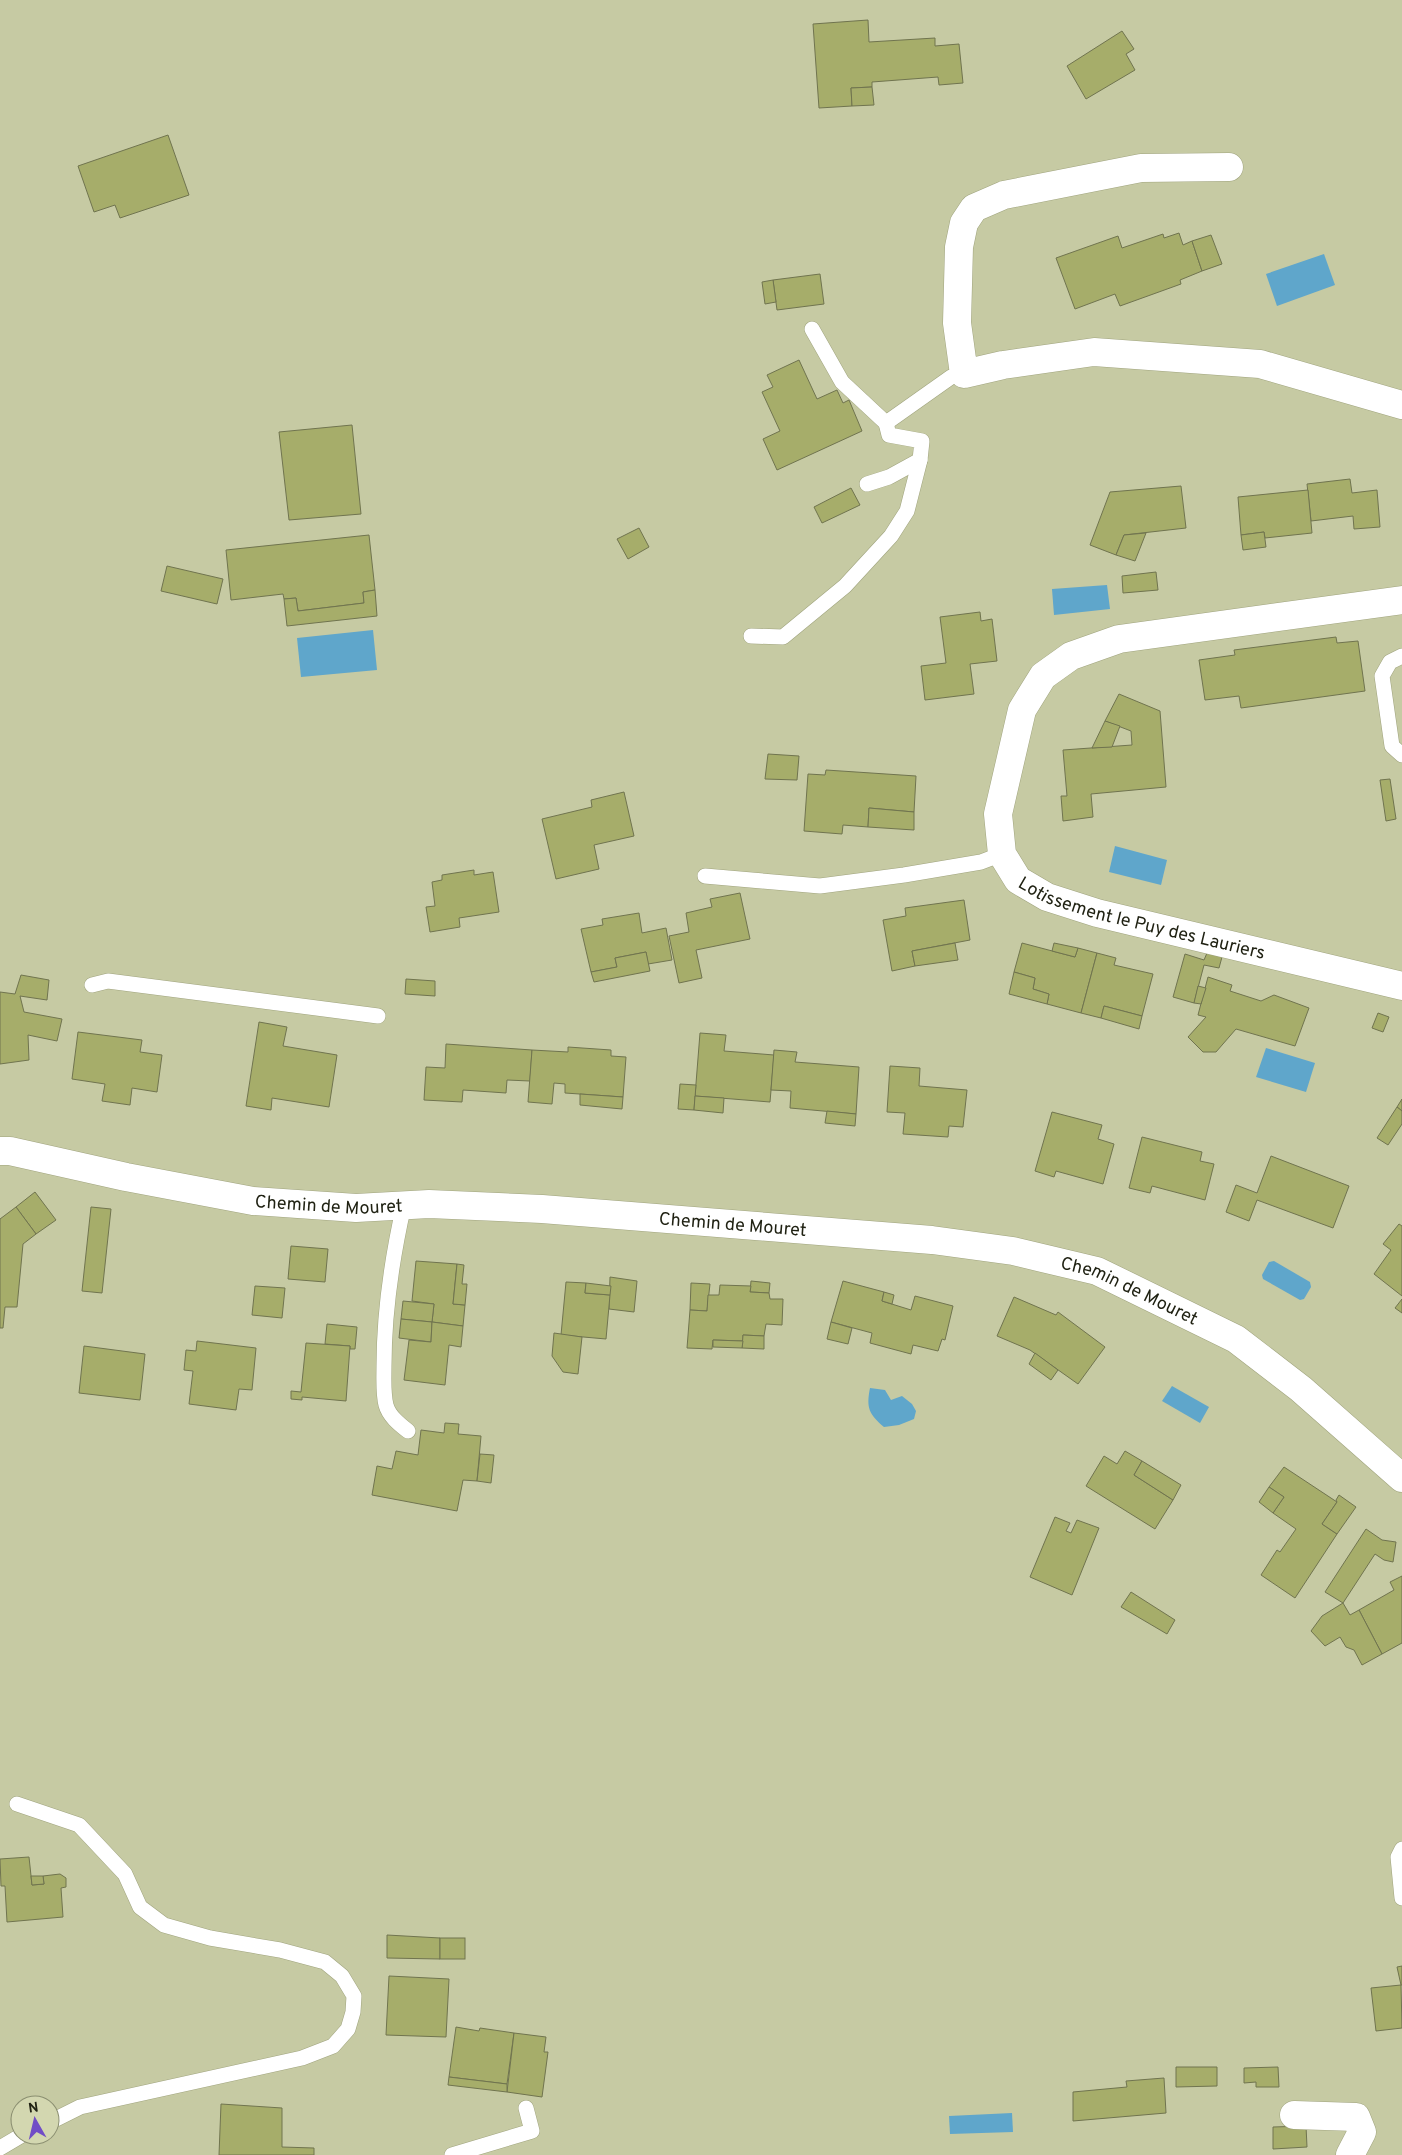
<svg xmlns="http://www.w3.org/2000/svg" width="1402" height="2155" font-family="Overpass,sans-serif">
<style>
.water{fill:#5fa6cb}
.building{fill:#a6ad6a;stroke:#70744f}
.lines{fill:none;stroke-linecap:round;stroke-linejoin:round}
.service-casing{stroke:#a0a47e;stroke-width:16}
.minor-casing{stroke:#a0a47e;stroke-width:29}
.service{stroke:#fff;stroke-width:15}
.minor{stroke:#fff;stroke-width:28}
.labels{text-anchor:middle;stroke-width:5;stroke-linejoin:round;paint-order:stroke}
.street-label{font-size:18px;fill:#202213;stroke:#d3d7b0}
</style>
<rect width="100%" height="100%" fill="#c6caa3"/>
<g class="water">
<polygon points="1324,254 1335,285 1277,306 1266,274"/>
<polygon points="1107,585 1110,609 1054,615 1052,589"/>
<polygon points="373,630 377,670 301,677 297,638"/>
<polygon points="1115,846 1167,860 1161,885 1109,872"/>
<polygon points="1266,1048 1315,1063 1306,1092 1256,1077"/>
<polygon points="1274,1261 1310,1282 1311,1287 1304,1299 1300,1300 1263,1279 1262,1275 1269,1262"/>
<polygon points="1172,1386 1209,1407 1200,1423 1162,1401"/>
<path d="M 870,1388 L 885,1390 L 891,1400 L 902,1396 L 912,1404 L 916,1411 L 914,1419 L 899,1425 L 884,1427 C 869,1414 866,1408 870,1388 Z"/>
<polygon points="1012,2113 1013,2132 950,2134 949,2116"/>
</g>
<g class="building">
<polygon points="868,20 869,42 935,38 935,46 959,44 963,83 939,85 938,77 872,82 872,87 851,88 852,106 819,108 813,24"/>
<polygon points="1122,31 1134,49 1126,54 1135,70 1086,99 1067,66"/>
<polygon points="872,87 874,105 852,106 851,88"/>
<polygon points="168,135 189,195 120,218 115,205 94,212 78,166"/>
<polygon points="1179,233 1183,245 1192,241 1202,271 1180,280 1181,284 1120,306 1115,294 1075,309 1056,258 1118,236 1122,248 1163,234 1164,238"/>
<polygon points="1211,235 1222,264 1202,271 1192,241"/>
<polygon points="820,274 824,304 777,310 773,280"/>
<polygon points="773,280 776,302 765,304 762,282"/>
<polygon points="799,360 817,399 837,390 843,403 849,400 862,431 777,470 763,439 780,431 762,392 773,387 767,375"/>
<polygon points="352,425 361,514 289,520 279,432"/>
<polygon points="1350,479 1352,493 1377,490 1380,527 1354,529 1353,516 1311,521 1307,484"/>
<polygon points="1181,486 1186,528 1124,535 1116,555 1090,545 1110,492"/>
<polygon points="851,488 860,505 822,523 814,507"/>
<polygon points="1308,490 1312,533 1265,538 1264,532 1241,535 1238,497"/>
<polygon points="639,528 649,547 628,559 617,539"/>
<polygon points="1264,532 1266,547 1243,550 1241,535"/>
<polygon points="1146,533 1135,561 1116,555 1124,535"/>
<polygon points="369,535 375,590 363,592 364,603 298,611 296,598 284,599 283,594 231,600 226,550"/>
<polygon points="167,566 223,579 217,604 161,591"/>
<polygon points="1156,572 1158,590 1123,593 1122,576"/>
<polygon points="375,590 377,616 287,626 284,599 296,598 298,611 364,603 363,592"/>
<polygon points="980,612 981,621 992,619 997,661 970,664 974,694 925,700 921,666 946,663 940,617"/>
<polygon points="1336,637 1337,643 1358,641 1365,691 1241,708 1239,696 1205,700 1199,660 1235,655 1234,650"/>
<polygon points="1119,694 1160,711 1166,787 1091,794 1093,817 1063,821 1061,796 1067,796 1063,750 1132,745 1131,731 1105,721"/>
<polygon points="1105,721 1120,726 1112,747 1092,748"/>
<polygon points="768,754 799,756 797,780 765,779"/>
<polygon points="826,770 916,776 914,812 869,808 868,827 843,825 842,834 804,831 808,774 825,775"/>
<polygon points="1390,779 1396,819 1386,821 1380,780"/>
<polygon points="624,792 634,836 594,845 599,869 556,879 542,819 592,807 591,800"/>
<polygon points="869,808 914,812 914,830 868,827"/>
<polygon points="474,870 474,875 493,872 499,912 459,918 460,927 430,932 426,907 435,906 432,882 442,880 442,875"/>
<polygon points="740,893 750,939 696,950 702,978 679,983 669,936 689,932 686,913 712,907 710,899"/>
<polygon points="964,900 970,940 912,951 915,966 892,971 883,920 906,916 905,908"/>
<polygon points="639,913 642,933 666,928 672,960 648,964 646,952 615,958 617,967 591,972 581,929 603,925 602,919"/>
<polygon points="955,943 958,960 915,966 912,951"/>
<polygon points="1022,943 1075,957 1078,948 1097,953 1081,1013 1047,1004 1049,994 1033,989 1035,978 1014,972"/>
<polygon points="1054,943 1078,948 1075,957 1052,951"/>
<polygon points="646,952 650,971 594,982 591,972 617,967 615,958"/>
<polygon points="1097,953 1116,958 1114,965 1153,974 1142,1016 1104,1006 1101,1018 1081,1013"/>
<polygon points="1207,953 1222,957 1219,968 1204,965 1194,1003 1173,997 1185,954 1204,960"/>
<polygon points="1014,972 1035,978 1033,989 1049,994 1047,1004 1009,994"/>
<polygon points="21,975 49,980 47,1000 20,996 24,1012 62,1019 57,1041 28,1035 29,1060 0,1064 0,992 15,994"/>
<polygon points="1208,977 1232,985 1230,991 1261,1001 1274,995 1309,1008 1295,1046 1236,1029 1216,1052 1203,1052 1188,1037 1206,1017 1198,1015"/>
<polygon points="406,979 435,981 435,996 405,994"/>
<polygon points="1198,986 1206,988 1201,1004 1194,1003"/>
<polygon points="1104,1006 1142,1016 1139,1029 1101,1018"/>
<polygon points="1378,1013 1389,1017 1383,1032 1372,1028"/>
<polygon points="259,1022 287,1027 283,1046 337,1055 329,1107 272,1098 271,1110 246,1106"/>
<polygon points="78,1032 142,1040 140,1052 162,1055 157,1092 132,1088 130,1105 102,1101 105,1084 72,1079"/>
<polygon points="700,1033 726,1035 724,1051 774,1055 770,1102 695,1096"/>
<polygon points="446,1044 532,1050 530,1081 507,1080 506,1093 463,1090 462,1102 424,1100 426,1067 445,1068"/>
<polygon points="568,1047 611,1050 611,1056 626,1057 623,1097 565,1093 565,1084 554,1083 552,1104 528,1102 532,1050 568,1052"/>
<polygon points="774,1050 797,1052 795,1062 859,1067 856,1114 790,1108 791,1091 771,1090"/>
<polygon points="890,1066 920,1068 919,1086 967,1090 963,1127 949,1126 948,1137 903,1134 905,1113 887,1112"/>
<polygon points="680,1084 696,1085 694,1110 678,1109"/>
<polygon points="580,1094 623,1097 622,1109 580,1105"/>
<polygon points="695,1096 724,1098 723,1113 694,1110"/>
<polygon points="1402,1099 1402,1111 1397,1107"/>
<polygon points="1397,1107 1402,1111 1402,1124 1388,1145 1377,1138"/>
<polygon points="827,1111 856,1114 855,1126 825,1123"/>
<polygon points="1052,1112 1102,1125 1098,1139 1114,1144 1103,1184 1056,1171 1054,1177 1035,1171"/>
<polygon points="1142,1137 1202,1152 1200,1161 1214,1164 1205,1200 1152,1186 1150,1193 1129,1188"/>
<polygon points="1271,1156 1349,1186 1333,1228 1257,1200 1249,1221 1226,1212 1236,1185 1257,1193"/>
<polygon points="35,1192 56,1220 36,1234 16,1207"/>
<polygon points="16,1207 36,1234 23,1244 17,1307 5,1307 3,1328 0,1328 0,1219"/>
<polygon points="91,1207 111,1209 102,1293 82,1291"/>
<polygon points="1399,1224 1402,1226 1402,1296 1374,1274 1391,1250 1383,1244"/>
<polygon points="291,1246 328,1249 325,1282 288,1279"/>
<polygon points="416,1261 457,1264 453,1304 465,1305 463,1326 432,1322 434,1304 412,1301"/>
<polygon points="457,1264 464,1265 462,1284 467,1284 465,1305 453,1304"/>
<polygon points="610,1277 637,1281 634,1312 609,1309"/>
<polygon points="751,1281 770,1283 769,1293 750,1292"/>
<polygon points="843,1281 884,1292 882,1301 911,1310 915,1296 953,1306 945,1340 942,1339 938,1351 913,1345 911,1354 870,1343 872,1333 831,1322"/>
<polygon points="566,1282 586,1283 585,1293 610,1295 606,1339 561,1335"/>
<polygon points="586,1283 611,1286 610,1295 585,1293"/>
<polygon points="691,1283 710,1284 707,1311 690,1310"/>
<polygon points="720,1285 751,1286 750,1292 769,1293 770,1299 783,1299 782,1325 766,1324 764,1336 743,1335 743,1341 713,1340 712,1349 687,1348 690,1310 707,1311 708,1295 719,1295"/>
<polygon points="255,1286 285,1288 282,1318 252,1315"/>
<polygon points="884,1292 894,1295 892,1304 882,1301"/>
<polygon points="1014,1297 1056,1315 1058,1312 1105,1347 1078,1384 1030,1350 997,1336"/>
<polygon points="1402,1299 1402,1313 1395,1308"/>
<polygon points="403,1301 434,1304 432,1322 401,1319"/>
<polygon points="401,1319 432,1322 431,1342 399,1338"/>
<polygon points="432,1322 463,1326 461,1347 449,1345 445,1385 404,1380 409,1340 431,1342"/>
<polygon points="831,1322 852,1328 848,1344 827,1339"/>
<polygon points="327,1324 357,1327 355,1349 350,1349 350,1346 325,1344"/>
<polygon points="554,1333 582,1337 578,1374 563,1372 552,1356"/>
<polygon points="743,1335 764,1336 764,1349 742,1348"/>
<polygon points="713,1340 743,1341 742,1348 713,1347"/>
<polygon points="197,1341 256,1348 252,1390 239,1389 236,1410 189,1404 193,1371 184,1370 186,1350 196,1351"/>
<polygon points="306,1343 350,1346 346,1401 302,1397 302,1400 291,1399 291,1391 301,1392"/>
<polygon points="84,1346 145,1354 140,1400 79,1393"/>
<polygon points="1035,1353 1058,1370 1051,1380 1029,1364"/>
<polygon points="445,1423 459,1424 458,1434 481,1436 477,1481 463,1480 457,1511 372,1495 377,1466 392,1469 396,1451 418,1455 421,1430 444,1433"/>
<polygon points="1125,1451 1142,1461 1134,1475 1173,1500 1155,1529 1086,1486 1104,1456 1117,1464"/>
<polygon points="480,1454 494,1455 491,1483 477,1481"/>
<polygon points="1142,1461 1181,1485 1173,1500 1134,1475"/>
<polygon points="1284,1467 1337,1502 1322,1524 1337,1534 1295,1598 1261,1575 1277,1550 1280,1552 1296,1529 1273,1513 1284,1497 1269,1487"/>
<polygon points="1269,1487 1284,1497 1273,1513 1259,1502"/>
<polygon points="1339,1495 1356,1507 1337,1534 1322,1524 1337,1502 1336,1500"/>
<polygon points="1055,1517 1070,1523 1066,1531 1071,1533 1077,1520 1099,1528 1072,1595 1030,1577"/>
<polygon points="1366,1529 1382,1540 1396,1542 1393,1562 1384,1560 1375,1554 1343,1603 1325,1592"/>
<polygon points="1402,1576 1402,1643 1382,1654 1359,1610 1394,1590 1390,1582"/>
<polygon points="1131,1592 1175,1620 1167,1634 1121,1607"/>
<polygon points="1343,1603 1350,1615 1359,1610 1382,1654 1362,1665 1354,1650 1346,1647 1340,1637 1325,1646 1311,1631 1322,1616"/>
<polygon points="29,1857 32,1885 44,1884 43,1876 60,1874 66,1878 66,1887 61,1888 63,1917 7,1922 5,1886 1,1886 0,1859"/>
<polygon points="31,1876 43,1876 44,1884 32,1885"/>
<polygon points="387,1935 440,1938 440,1959 387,1958"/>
<rect x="440" y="1938" width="25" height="21"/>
<polygon points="1402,1966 1402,1985 1401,1985 1397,1967"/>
<polygon points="389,1976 449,1979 446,2037 386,2035"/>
<polygon points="1401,1985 1402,2028 1376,2031 1371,1988"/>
<polygon points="456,2027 479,2031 480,2028 514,2033 507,2084 449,2077"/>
<polygon points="514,2033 546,2037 544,2052 548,2052 542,2097 507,2092"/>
<polygon points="1176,2067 1217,2067 1217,2086 1176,2087"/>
<polygon points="1278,2067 1279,2087 1256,2087 1256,2082 1244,2083 1244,2068"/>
<polygon points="449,2077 507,2084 507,2092 448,2085"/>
<polygon points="1164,2078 1166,2113 1073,2121 1073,2092 1127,2087 1126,2081"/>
<polygon points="221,2104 282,2108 282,2147 314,2148 314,2155 219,2155"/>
<polygon points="1306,2126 1307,2147 1273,2149 1273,2127"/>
</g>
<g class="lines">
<g class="service-casing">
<g id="service">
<polyline points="812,329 842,382 886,423 951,377 964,374"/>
<polyline points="867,484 889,477 920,460 922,441 889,435 886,423"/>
<polyline points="751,636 783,637 845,586 891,536 907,511 920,460"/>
<polyline points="1402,656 1390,662 1382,676 1392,746 1402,755"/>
<polyline points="705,876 820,886 904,875 981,862 1002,854"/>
<polyline points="92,985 108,981 378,1016"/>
<path d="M 404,1205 C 392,1258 384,1312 384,1366 C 384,1379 383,1393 386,1405 C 389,1416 399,1424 408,1431"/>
<polyline points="17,1804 79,1825 125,1874 140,1907 164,1925 210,1938 280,1950 325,1962 342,1976 354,1996 353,2012 348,2029 333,2046 302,2058 80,2107 50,2122"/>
<polyline points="1402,1849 1398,1857 1402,1898"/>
<polyline points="0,2148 22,2135"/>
<polyline points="452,2155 532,2131 526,2108"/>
</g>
</g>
<g class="minor-casing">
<g id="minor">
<polyline points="1229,167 1141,168 1004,195 974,208 964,223 959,247 957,323 964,374 1003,365 1094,352 1260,364 1402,405"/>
<path id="s1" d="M 1402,600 L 1119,639 L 1071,656 L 1043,676 L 1022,710 L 998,814 L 1002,854 L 1018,880 L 1047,897 L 1097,913 L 1402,986"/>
<path id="s2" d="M 0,1151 L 10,1151 L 126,1177 L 253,1201 L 356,1208 L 429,1204 L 542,1209 L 932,1240 L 1013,1251 L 1097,1271 L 1236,1339 L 1301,1389 L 1402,1478"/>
<polyline points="1294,2115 1356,2117 1362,2132 1350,2155"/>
</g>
</g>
<use href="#service" class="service"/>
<use href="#minor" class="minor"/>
</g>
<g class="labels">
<g class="street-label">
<text dy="6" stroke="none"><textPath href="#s1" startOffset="719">Lotissement le Puy des Lauriers</textPath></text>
<text dy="6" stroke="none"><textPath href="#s2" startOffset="334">Chemin de Mouret</textPath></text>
<text dy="6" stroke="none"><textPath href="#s2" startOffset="739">Chemin de Mouret</textPath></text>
<text dy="6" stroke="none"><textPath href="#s2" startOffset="1144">Chemin de Mouret</textPath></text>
</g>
</g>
<g transform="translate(35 2120) rotate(352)"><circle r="24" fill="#d3d7b0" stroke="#8b8f71"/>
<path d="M0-4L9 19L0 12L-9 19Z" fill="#714dc6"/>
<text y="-8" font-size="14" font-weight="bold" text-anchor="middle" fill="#202213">N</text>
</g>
</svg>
